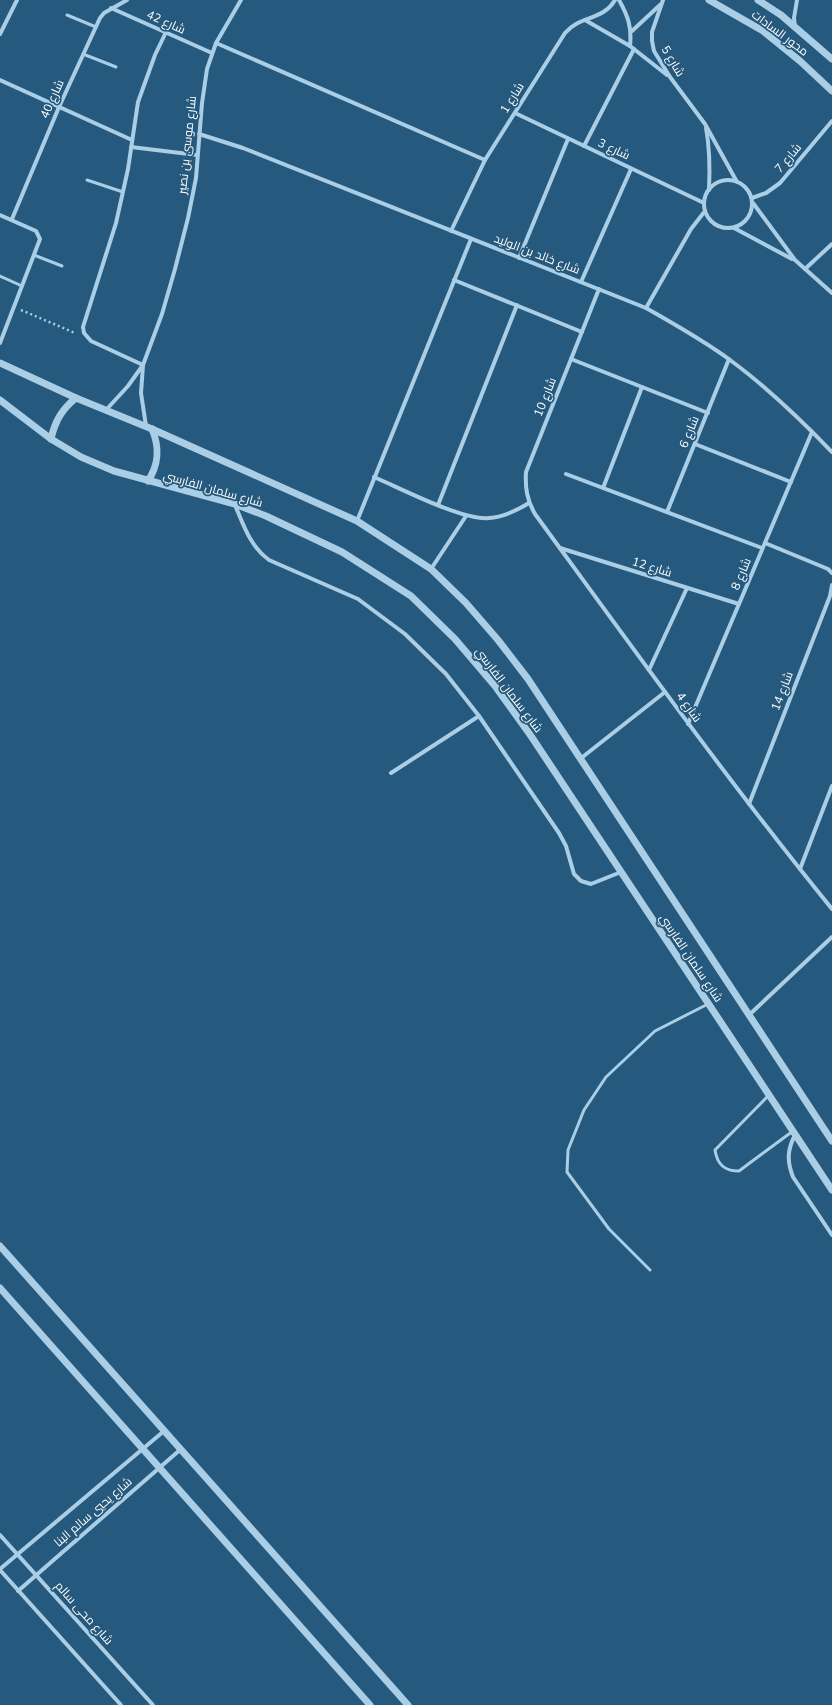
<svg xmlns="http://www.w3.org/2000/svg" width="832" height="1705" font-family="'Nunito Sans',Cairo,sans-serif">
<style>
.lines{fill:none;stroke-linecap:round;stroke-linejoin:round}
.path{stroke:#a9cee5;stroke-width:2.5;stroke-dasharray:2 3;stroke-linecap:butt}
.service{stroke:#a9cee5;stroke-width:3}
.minor{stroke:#a9cee5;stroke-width:4}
.tertiary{stroke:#a9cee5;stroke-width:7}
.labels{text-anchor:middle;stroke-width:3.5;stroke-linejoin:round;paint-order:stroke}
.street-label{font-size:12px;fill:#fff;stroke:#25597d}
</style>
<rect width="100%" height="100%" fill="#25597d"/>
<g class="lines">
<polyline class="path" points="21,310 75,333"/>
<g class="service">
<polyline points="67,15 96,27"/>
<polyline points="83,54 116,67"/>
<polyline points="87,180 123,192"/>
<polyline points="34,255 62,266"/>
<polyline points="0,276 22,286"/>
<path d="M 769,1095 L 715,1150 C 717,1164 724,1171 739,1171 L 793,1131"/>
<polyline points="650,1270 609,1229 567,1172 568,1150 584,1110 606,1077 655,1031 708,1004"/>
</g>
<g class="minor">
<path d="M 619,0 C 628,16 632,27 630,46"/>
<polyline points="663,0 652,32 652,41 654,51 670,77 705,124 737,182"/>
<polyline points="111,8 212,53"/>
<polyline points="585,20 630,46 667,75"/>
<polyline points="795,27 794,18 797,0"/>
<polyline points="632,31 661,4"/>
<polyline points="0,34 17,0"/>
<polyline points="216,43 485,160"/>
<polyline points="0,80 132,140"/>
<polyline points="515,113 704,203"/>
<path d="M 706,128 C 710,149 710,169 709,190"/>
<path d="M 199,134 L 243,148 L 646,308 C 674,324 703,340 730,360 C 767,387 800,419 832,452"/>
<polyline points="584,146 634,49"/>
<polyline points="131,147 197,155"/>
<circle cx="728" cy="204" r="24"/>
<polyline points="752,198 766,193 780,183 832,121"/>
<polyline points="753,203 795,260 832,293"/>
<polyline points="0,215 36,231 40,239 0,343"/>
<polyline points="12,219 59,107 100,18 104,13 127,0"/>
<polyline points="734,228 792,259"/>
<path d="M 451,231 L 485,160 L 565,33 C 580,15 603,21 615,0"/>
<polyline points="519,258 568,139"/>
<polyline points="805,269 832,244"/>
<polyline points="454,280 582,332"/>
<polyline points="581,282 631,169"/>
<path d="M 599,289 L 526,472 C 525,488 527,500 535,514 C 632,647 728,781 832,909"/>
<polyline points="646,308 691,229 705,211"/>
<polyline points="571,359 708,413"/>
<polyline points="143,365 91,341 84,333 83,327 116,223 128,169 138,102 155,55 166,32"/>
<polyline points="106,410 128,386 143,365"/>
<polyline points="146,426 141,393 143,365 162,314 175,269 188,218 196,178 202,103 207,69 216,43 241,0"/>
<polyline points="695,444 791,482"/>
<polyline points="566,474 762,548"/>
<path d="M 374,477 C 400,488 463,521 489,518 C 504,517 516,511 529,503"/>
<polyline points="603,488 642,387"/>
<path d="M 235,505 C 244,526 250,546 269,560 L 358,599 L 405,634 L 446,674 L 479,716 L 559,833 L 566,846 L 574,874 L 581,881 L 591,884 L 621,872"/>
<polyline points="438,505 517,305"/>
<polyline points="667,512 729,359"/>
<polyline points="357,521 471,239"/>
<polyline points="765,543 828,569 832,573"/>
<polyline points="560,548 739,604"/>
<polyline points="431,569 466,516"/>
<polyline points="649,670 687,588"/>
<polyline points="688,724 812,432"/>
<polyline points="580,759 665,692"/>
<polyline points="391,773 479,716"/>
<polyline points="749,804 830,596 832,585"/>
<polyline points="800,869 832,786"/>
<polyline points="749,1015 832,937"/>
<path d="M 795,1135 C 787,1150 787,1162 793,1177 L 832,1235"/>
<polyline points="0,1535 153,1705"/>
<polyline points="0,1569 164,1431"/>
<polyline points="0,1570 121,1705"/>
<polyline points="18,1591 181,1449"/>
</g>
<g class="tertiary">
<polyline points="709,0 763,31 800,61 832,91"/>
<polyline points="758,0 781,15 832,59"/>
<polyline points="0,363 76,398 152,429 357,521 431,569 466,603 498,640 528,679 832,1141"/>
<polyline points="0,400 51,439 81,457 114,471 235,504 266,516 342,552 411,596 455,639 495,686 531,736 832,1190"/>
<path d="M 51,439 C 55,421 62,409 76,398"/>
<path d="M 148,481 C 159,464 160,448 152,429"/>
<polyline points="0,1246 408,1705"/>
<polyline points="0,1288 370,1705"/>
</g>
</g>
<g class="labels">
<g class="street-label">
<text transform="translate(166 22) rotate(24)" y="4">شارع 42</text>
<text transform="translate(780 33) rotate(37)" y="4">محور السادات</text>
<text transform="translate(673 61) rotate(59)" y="4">شارع 5</text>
<text transform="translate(512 98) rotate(-58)" y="4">شارع 1</text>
<text transform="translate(52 99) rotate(-66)" y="4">شارع 40</text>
<text transform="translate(187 145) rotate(-84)" y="4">شارع موسى بن نصير</text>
<text transform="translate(614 149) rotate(25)" y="4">شارع 3</text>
<text transform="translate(788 158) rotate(-50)" y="4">شارع 7</text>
<text transform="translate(537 254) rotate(21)" y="4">شارع خالد بن الوليد</text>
<text transform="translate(545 397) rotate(-68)" y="4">شارع 10</text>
<text transform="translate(689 432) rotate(-68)" y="4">شارع 6</text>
<text transform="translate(213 489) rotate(16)" y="4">شارع سلمان الفارسي</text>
<text transform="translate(652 567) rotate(17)" y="4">شارع 12</text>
<text transform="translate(741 574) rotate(-67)" y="4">شارع 8</text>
<text transform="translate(509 690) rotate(53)" y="4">شارع سلمان الفارسي</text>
<text transform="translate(782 691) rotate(-69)" y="4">شارع 14</text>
<text transform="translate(689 707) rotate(54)" y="4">شارع 4</text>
<text transform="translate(691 958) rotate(56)" y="4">شارع سلمان الفارسي</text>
<text transform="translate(93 1512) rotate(-41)" y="4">شارع يحيي سالم البنا</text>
<text transform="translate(84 1613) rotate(48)" y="4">شارع محى سالم</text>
</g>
</g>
</svg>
